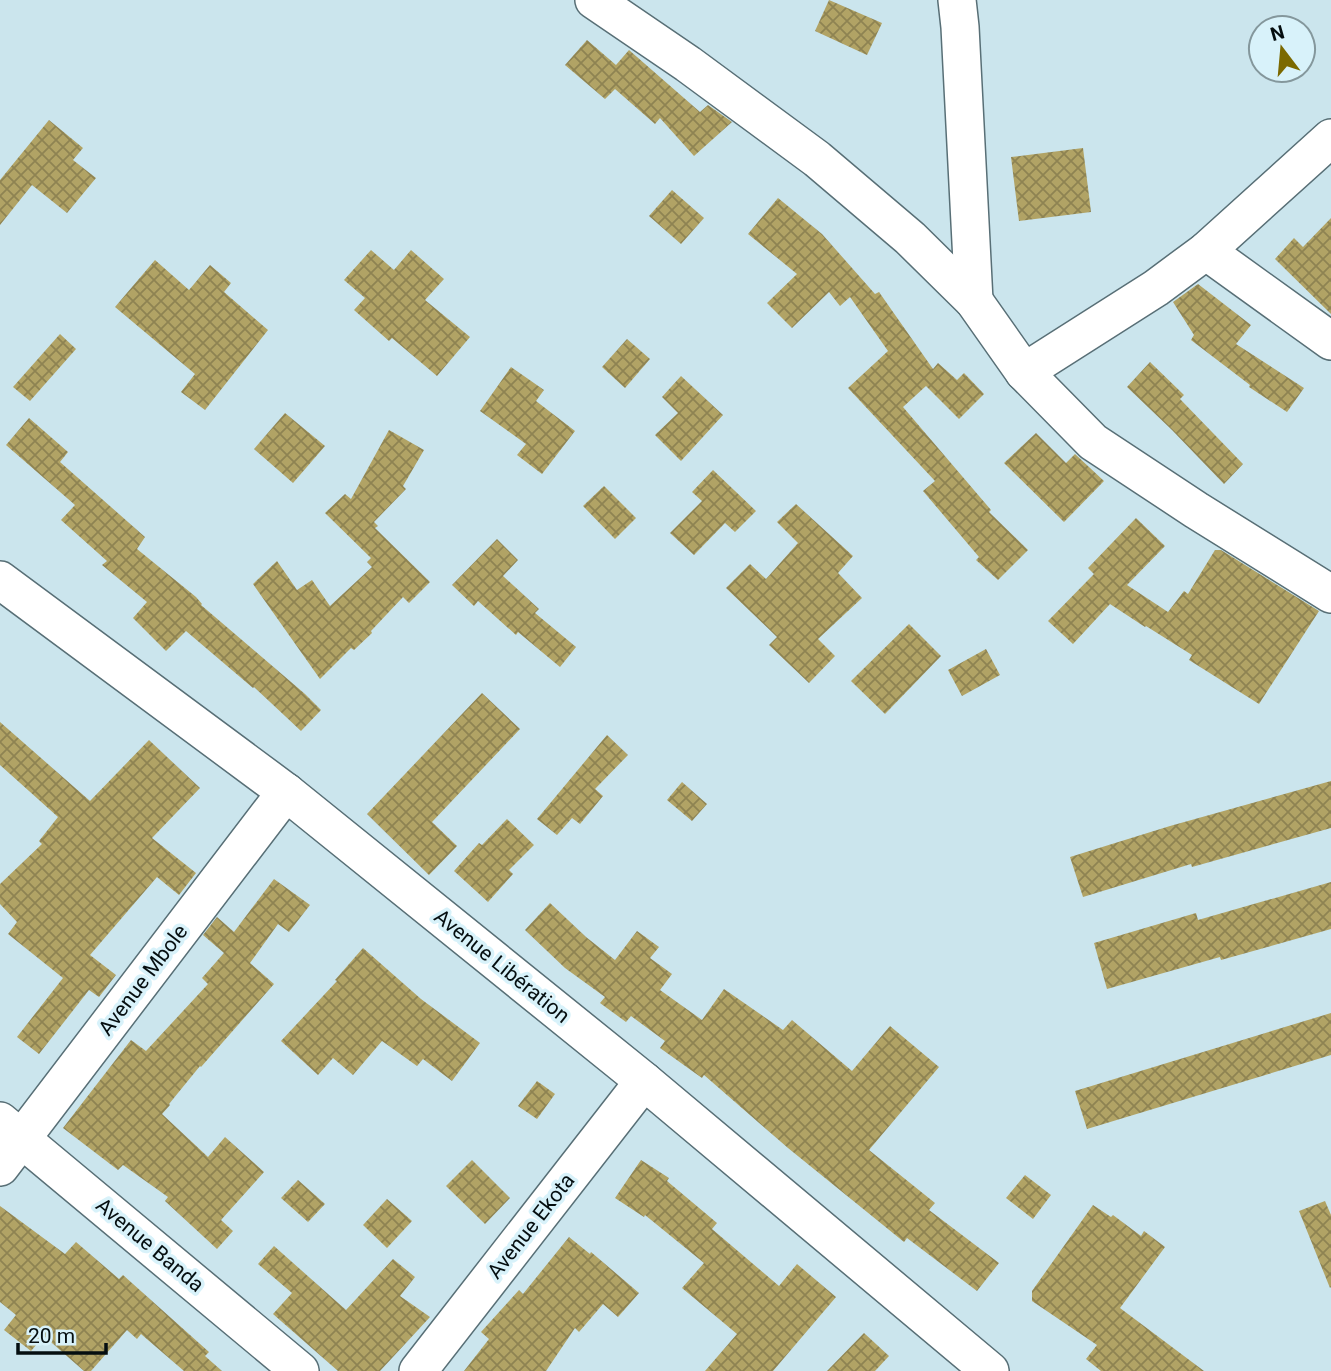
<svg xmlns="http://www.w3.org/2000/svg" width="1331" height="1371" font-family="Roboto,sans-serif">
<style>
.building{fill:url(#building-cross-hatch)}
.lines{fill:none;stroke-linecap:round;stroke-linejoin:round}
.minor-casing{stroke:#586f76;stroke-width:40}
.minor{stroke:#fff;stroke-width:37}
.labels{text-anchor:middle;stroke-width:7;stroke-linejoin:round;paint-order:stroke}
.street-label{font-size:21px;fill:#050e10;stroke:#d8f2fa}
</style>
<defs>
<pattern id="building-cross-hatch" width="8" height="8" patternUnits="userSpaceOnUse" patternTransform="scale(1.75)"><rect width="8" height="8" fill="#b1a365"/><path d="M0 0l8 8M0 8l8-8" fill="none" stroke="#8e8352"/></pattern>
</defs>
<rect width="100%" height="100%" fill="#cbe5ed"/>
<g class="building">
<polygon points="829,0 882,23 867,55 815,31"/>
<polygon points="587,40 616,65 629,50 700,112 708,105 732,122 694,156 660,118 655,124 615,89 605,99 565,65"/>
<polygon points="49,120 83,148 73,160 96,178 67,213 32,185 0,225 0,180"/>
<polygon points="1083,148 1091,212 1019,221 1011,157"/>
<polygon points="672,190 704,218 681,244 649,216"/>
<polygon points="778,198 822,234 875,294 879,292 933,369 938,363 957,380 964,373 984,394 959,419 926,386 903,407 991,510 989,512 1028,550 998,580 976,560 979,557 923,491 935,481 848,388 888,351 850,297 840,306 829,292 792,328 767,303 797,274 748,234"/>
<polygon points="1331,218 1331,314 1275,259 1294,238 1303,247"/>
<polygon points="371,250 394,270 411,250 444,279 425,300 470,337 437,376 392,338 389,341 354,310 365,298 344,280"/>
<polygon points="155,260 189,290 210,265 231,283 224,292 268,330 205,410 181,392 195,374 115,307"/>
<polygon points="1198,284 1251,325 1236,344 1304,388 1287,412 1249,387 1250,385 1191,340 1194,335 1173,302"/>
<polygon points="60,334 76,349 30,401 13,387"/>
<polygon points="627,339 650,359 625,388 602,367"/>
<polygon points="1150,362 1184,395 1180,399 1243,464 1224,484 1172,430 1127,387"/>
<polygon points="511,367 544,390 536,401 575,431 542,474 517,455 526,444 480,411"/>
<polygon points="681,376 723,415 681,461 655,435 678,413 662,397"/>
<polygon points="285,413 325,446 293,483 254,449"/>
<polygon points="29,418 68,452 60,462 145,537 137,549 196,597 202,604 201,605 305,694 321,710 301,731 254,687 253,688 186,631 166,651 133,618 147,602 102,565 107,561 61,520 75,505 6,445"/>
<polygon points="389,430 424,450 403,486 406,489 374,522 378,526 375,528 430,582 409,603 403,597 371,631 372,633 354,650 351,648 320,679 253,584 277,561 297,590 312,580 330,606 372,567 367,562 371,558 325,513 345,494 351,499"/>
<polygon points="1036,433 1066,463 1075,454 1104,481 1064,522 1004,463"/>
<polygon points="713,470 756,511 735,532 725,523 694,555 670,533 702,501 692,492"/>
<polygon points="604,486 636,518 615,539 583,506"/>
<polygon points="796,504 853,556 838,573 862,598 818,639 835,656 809,683 769,645 777,637 726,588 750,564 766,579 798,543 777,522"/>
<polygon points="1136,518 1165,546 1127,585 1168,612 1184,591 1188,594 1215,550 1221,550 1319,611 1259,704 1189,660 1192,655 1146,626 1145,627 1110,604 1073,644 1048,621 1094,574 1088,568"/>
<polygon points="497,539 518,560 503,576 539,609 535,613 576,647 560,667 518,632 516,635 478,601 474,606 452,585"/>
<polygon points="909,624 941,656 885,714 851,681"/>
<polygon points="986,649 1000,675 962,696 948,670"/>
<polygon points="482,693 520,729 432,822 457,846 429,875 367,814"/>
<polygon points="0,722 90,801 149,740 200,788 152,838 196,873 179,895 157,877 90,955 116,975 99,997 89,990 39,1054 17,1037 63,978 8,934 17,922 0,904 0,884 42,844 39,841 58,817 0,765"/>
<polygon points="607,735 628,755 595,789 603,796 580,824 572,818 557,835 537,819"/>
<polygon points="1331,781 1331,828 1192,867 1191,864 1083,897 1070,857 1170,826"/>
<polygon points="682,782 707,804 692,821 667,800"/>
<polygon points="507,819 534,845 509,870 513,874 488,902 454,871 479,843 482,845"/>
<polygon points="274,879 310,905 289,932 278,924 250,963 274,984 201,1067 200,1066 169,1104 170,1105 162,1114 208,1157 225,1137 264,1172 221,1220 233,1231 217,1249 165,1201 168,1197 123,1165 118,1170 63,1128 131,1040 146,1051 208,984 202,978 224,953 203,935 217,917 234,932"/>
<polygon points="1331,882 1331,929 1221,960 1220,957 1107,989 1094,943 1196,913 1198,920"/>
<polygon points="550,903 586,937 615,960 637,931 659,947 650,958 672,974 660,990 702,1020 724,989 783,1030 792,1020 852,1071 890,1026 939,1067 869,1150 935,1203 929,1210 999,1263 977,1291 907,1238 904,1242 788,1148 704,1075 702,1078 660,1048 665,1041 631,1016 626,1022 600,1003 605,997 565,968 525,930"/>
<polygon points="363,948 421,999 480,1043 452,1081 423,1059 417,1066 382,1041 353,1075 333,1058 318,1075 281,1041 337,981 335,980"/>
<polygon points="1331,1013 1331,1055 1087,1129 1075,1091"/>
<polygon points="537,1081 555,1094 537,1119 518,1106"/>
<polygon points="472,1160 510,1198 485,1224 446,1186"/>
<polygon points="641,1160 669,1178 667,1181 717,1223 712,1229 779,1286 797,1264 836,1297 773,1371 705,1371 737,1334 682,1288 704,1263 645,1215 644,1217 615,1198"/>
<polygon points="1025,1175 1051,1195 1033,1219 1006,1198"/>
<polygon points="298,1180 325,1204 308,1222 281,1198"/>
<polygon points="387,1199 412,1221 387,1248 363,1225"/>
<polygon points="1325,1201 1331,1215 1331,1287 1330,1288 1299,1211"/>
<polygon points="1093,1205 1111,1217 1113,1215 1141,1236 1144,1231 1165,1247 1120,1308 1204,1371 1101,1371 1086,1359 1097,1345 1032,1301 1032,1291"/>
<polygon points="0,1206 65,1254 76,1242 119,1279 123,1275 209,1352 205,1356 222,1371 184,1371 141,1334 137,1339 127,1330 91,1371 84,1371 44,1336 31,1351 4,1330 16,1315 0,1302"/>
<polygon points="569,1237 590,1254 591,1252 639,1293 618,1317 603,1304 579,1332 575,1328 546,1371 464,1371 489,1339 481,1332 519,1290 523,1294"/>
<polygon points="274,1246 346,1310 393,1259 415,1277 400,1296 430,1317 380,1371 338,1371 273,1314 292,1293 258,1264"/>
<polygon points="864,1333 889,1356 875,1371 827,1371"/>
</g>
<g class="lines">
<g class="minor-casing">
<g id="minor">
<polyline points="594,0 688,64 817,159 910,238 974,301 1024,372 1093,442 1196,510 1331,594"/>
<polyline points="957,0 960,27 974,301"/>
<polyline points="1206,251 1331,341"/>
<polyline points="1024,372 1156,288 1206,251 1331,138"/>
<polyline points="0,580 286,792 644,1081 990,1371"/>
<polyline points="0,1121 300,1371"/>
<polyline points="0,1167 286,792"/>
<polyline points="418,1371 644,1081"/>
</g>
</g>
<use href="#minor" class="minor"/>
</g>
<g class="labels">
<g class="street-label">
<text transform="translate(502 966) rotate(39)" y="7">Avenue Libération</text>
<text transform="translate(143 980) rotate(-53)" y="7">Avenue Mbole</text>
<text transform="translate(531 1226) rotate(-52)" y="7">Avenue Ekota</text>
<text transform="translate(150 1245) rotate(40)" y="7">Avenue Banda</text>
</g>
</g>
<g transform="translate(1282 49) rotate(344)"><circle r="33" fill="#d8f2fa" stroke="#84979c" stroke-width="2"/>
<path d="M0-5L12 26L0 18L-12 26Z" fill="#7b6900"/>
<text y="-10" font-size="19" font-weight="bold" text-anchor="middle" fill="#050e10">N</text>
</g>
<path d="M18 1343v10h88v-10" fill="none" stroke="#050e10" stroke-width="3.5"/>
<text x="28" y="1343" font-size="21" fill="#050e10" stroke="#d8f2fa" stroke-width="5" paint-order="stroke">20 m</text>
</svg>
